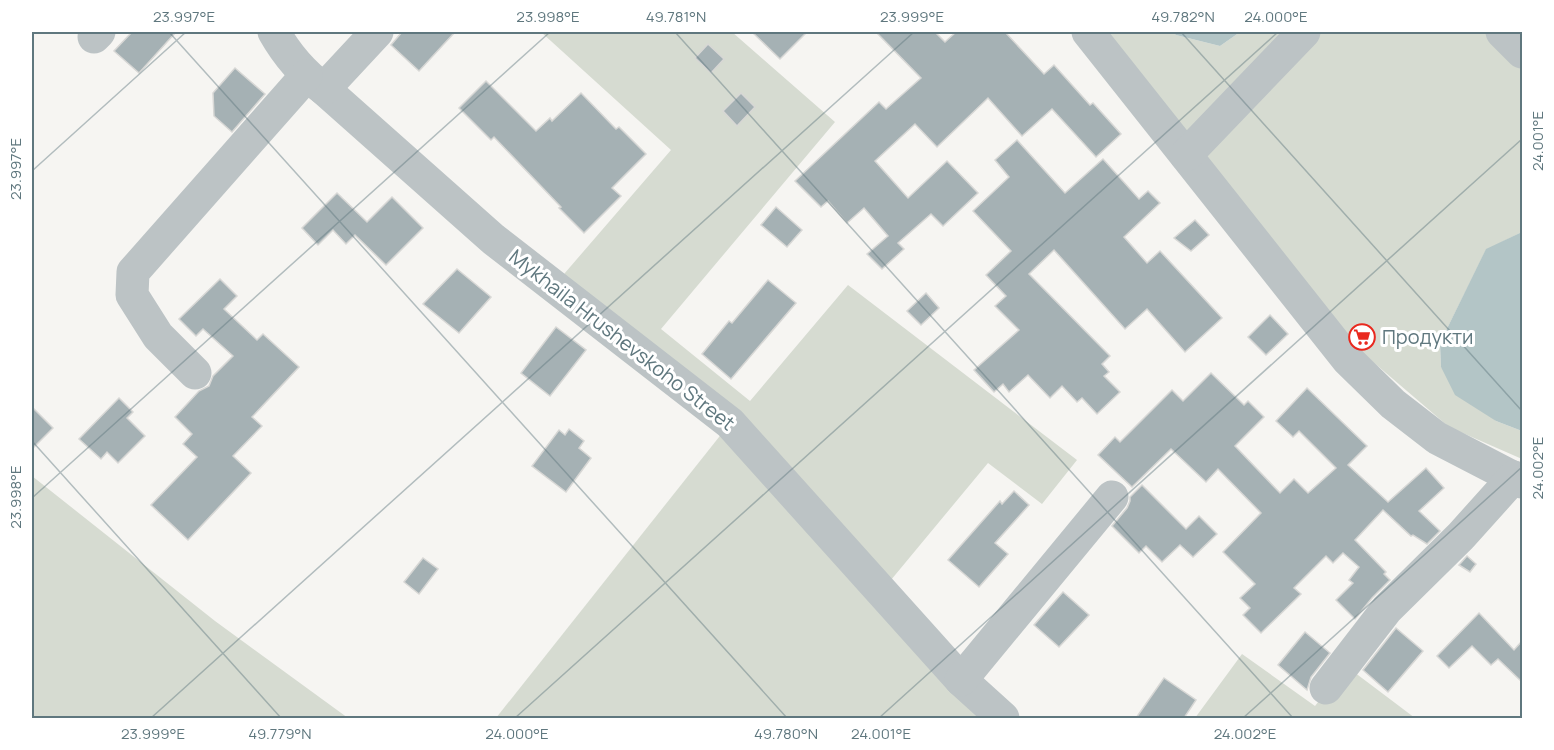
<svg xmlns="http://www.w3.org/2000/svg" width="1554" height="750" font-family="Manrope,sans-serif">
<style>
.green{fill:#d6dbd1}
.water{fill:#b3c5c6}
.building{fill:#a5b1b4;stroke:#d7d7d5;stroke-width:1.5}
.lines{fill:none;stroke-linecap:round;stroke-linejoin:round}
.minor{stroke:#bcc3c5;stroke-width:33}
.ticks{fill:none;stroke:#5f777e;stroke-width:1.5;stroke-opacity:0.45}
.labels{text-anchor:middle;stroke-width:6;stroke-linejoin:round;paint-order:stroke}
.poi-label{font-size:20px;fill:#5f777e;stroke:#fff;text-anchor:start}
.street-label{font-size:20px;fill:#5f777e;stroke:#fff}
.neatline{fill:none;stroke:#5f777e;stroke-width:2}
.ticks-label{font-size:15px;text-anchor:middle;fill:#5f777e}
</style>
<rect width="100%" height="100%" fill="#f6f5f2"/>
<g class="green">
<polygon points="541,32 732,32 835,122 661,329 750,401 848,285 1077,460 1042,504 988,463 886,586 558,281 671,150"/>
<polygon points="1103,32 1172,32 1176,35 1220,46 1240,32 1490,32 1522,62 1522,232 1486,250 1440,343 1441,367 1496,421 1522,431 1522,459 1449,427 1358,349"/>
<polygon points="723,432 986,718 496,718"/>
<polygon points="32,476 215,621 348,718 32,718"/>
<polygon points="1242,654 1315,706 1346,666 1415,718 1195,718"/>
</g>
<g class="water">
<polygon points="1172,32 1240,32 1220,46 1176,35"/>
<polygon points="1522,232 1522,431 1496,421 1455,395 1441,367 1440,343 1486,249"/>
</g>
<g class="building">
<polygon points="132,32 176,32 139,73 114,51"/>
<polygon points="402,32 455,32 419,71 391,45"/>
<polygon points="752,32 807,32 780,59"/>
<polygon points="876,32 935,32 945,42 956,32 1005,32 1044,74 1054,65 1090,105 1093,103 1121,134 1096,157 1052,109 1022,136 988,98 937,147 915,124 875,161 908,198 947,161 978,193 943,226 931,214 898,243 904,249 882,269 867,254 888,236 864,208 847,223 828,201 821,207 795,181 879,102 886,109 921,78"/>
<polygon points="708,44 724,59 711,73 695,58"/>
<polygon points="235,68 265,94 232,132 214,116 213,93"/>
<polygon points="486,81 536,131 550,118 552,121 581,93 616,129 619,127 646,154 612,188 621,196 584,233 559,208 561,207 494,137 491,140 459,108"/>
<polygon points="741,93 755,107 737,126 723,111"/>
<polygon points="1017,140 1065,193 1103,159 1139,199 1148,191 1160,203 1124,237 1147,263 1160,251 1222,318 1185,352 1147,309 1125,329 1054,250 1029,274 1110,356 1102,364 1109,372 1104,376 1120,392 1097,414 1082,398 1077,402 1062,386 1050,398 1028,375 1009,392 1003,384 994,392 974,370 1019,330 995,306 1006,296 986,275 1011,251 973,211 1009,177 995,160"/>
<polygon points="337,193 367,222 392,197 423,228 386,265 355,235 346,244 333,230 318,245 302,228"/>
<polygon points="776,207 802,230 787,247 761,225"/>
<polygon points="1195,220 1209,235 1191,251 1174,238"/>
<polygon points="457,269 491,297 459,333 423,304"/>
<polygon points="220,279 237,296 224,309 257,340 263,334 299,367 252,417 262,426 233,456 251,473 188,540 151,505 197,457 183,444 192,434 175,417 199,391 209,386 213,376 233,356 203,329 196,336 179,319"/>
<polygon points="768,280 796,303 731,379 702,354 729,321 732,323"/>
<polygon points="926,293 939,308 921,325 907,311"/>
<polygon points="1270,315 1288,334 1266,355 1248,337"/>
<polygon points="556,327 586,350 550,396 521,373"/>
<polygon points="1211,373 1244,405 1248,401 1264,417 1235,446 1280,493 1294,479 1308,493 1336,468 1299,431 1293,437 1276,421 1307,388 1367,446 1348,465 1388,502 1426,468 1444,488 1419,511 1440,531 1427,544 1413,535 1411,536 1383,510 1355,540 1386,572 1384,574 1390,580 1372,598 1355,619 1336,600 1353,583 1349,580 1359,567 1343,553 1333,563 1326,556 1294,588 1301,594 1261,633 1243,615 1250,608 1240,598 1255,584 1223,552 1261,513 1218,469 1206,482 1171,449 1132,487 1098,455 1115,437 1120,442 1172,390 1183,401"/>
<polygon points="119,398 133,412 127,418 145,436 118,463 107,452 101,459 79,439"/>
<polygon points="32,407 53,428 32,449"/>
<polygon points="569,429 584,441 579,448 591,458 566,492 532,466 559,430 565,435"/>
<polygon points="1142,485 1186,529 1199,516 1217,534 1193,557 1180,545 1162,562 1146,546 1139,553 1112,526 1127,508 1130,501 1130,497"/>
<polygon points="1014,491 1029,505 995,543 1008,554 979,587 948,560 1000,501 1002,504"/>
<polygon points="1467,556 1476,564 1470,572 1459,565"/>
<polygon points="423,558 438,569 419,594 404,582"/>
<polygon points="1063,592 1089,615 1059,647 1034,625"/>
<polygon points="1479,613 1514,650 1522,641 1522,682 1498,659 1491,665 1472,646 1449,668 1437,656"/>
<polygon points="1396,628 1423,651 1388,692 1363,670"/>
<polygon points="1305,632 1330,653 1311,677 1307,690 1278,665"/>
<polygon points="1164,678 1196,700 1184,718 1136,718"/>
</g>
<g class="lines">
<g class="minor">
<path d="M 274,32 C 287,55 302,73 324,89 L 493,239 L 730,423 L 961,680 L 1003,718"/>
<polyline points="1088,32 1348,360 1393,404 1437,438 1522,482"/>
<polyline points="1502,32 1522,52"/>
<polyline points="94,37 99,32"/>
<polyline points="324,89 377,32"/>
<polyline points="1186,155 1304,32"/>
<polyline points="195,373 158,336 132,295 133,272 306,76"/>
<polyline points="961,680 1112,497"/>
<polyline points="1326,688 1387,609 1461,536 1514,477"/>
</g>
</g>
<path class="ticks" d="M 169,32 L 787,718M 675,32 L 1293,718M 1181,32 L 1522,411M 32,171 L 186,32M 32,441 L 281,718M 32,498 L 550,32M 151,718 L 914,32M 515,718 L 1278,32M 879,718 L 1522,139M 1243,718 L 1522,467"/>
<defs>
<g id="supermarket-ring" transform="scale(1.35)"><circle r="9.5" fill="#fff" stroke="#e9291e" stroke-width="1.5"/><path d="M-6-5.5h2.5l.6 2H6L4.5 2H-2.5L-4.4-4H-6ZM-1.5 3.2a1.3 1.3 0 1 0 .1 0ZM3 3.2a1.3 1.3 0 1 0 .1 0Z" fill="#e9291e"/></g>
</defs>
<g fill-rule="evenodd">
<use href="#supermarket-ring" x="1362" y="337"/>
</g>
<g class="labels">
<g class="poi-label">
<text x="1382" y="344">Продукти</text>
</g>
<g class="street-label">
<text transform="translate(622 340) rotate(38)" y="7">Mykhaila Hrushevskoho Street</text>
</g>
</g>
<rect width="1554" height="750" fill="none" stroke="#ffffff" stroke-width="66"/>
<rect x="33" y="33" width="1488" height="684" class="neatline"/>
<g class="ticks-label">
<text x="184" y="22">23.997°E</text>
<text x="548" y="22">23.998°E</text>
<text x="676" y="22">49.781°N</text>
<text x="912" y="22">23.999°E</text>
<text x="1183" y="22">49.782°N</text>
<text x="1276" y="22">24.000°E</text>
<text transform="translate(1538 141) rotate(-90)" y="5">24.001°E</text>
<text transform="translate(16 169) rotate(-90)" y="5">23.997°E</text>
<text transform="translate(1538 468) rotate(-90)" y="5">24.002°E</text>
<text transform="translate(16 497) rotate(-90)" y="5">23.998°E</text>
<text x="153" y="739">23.999°E</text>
<text x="280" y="739">49.779°N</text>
<text x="517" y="739">24.000°E</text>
<text x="786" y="739">49.780°N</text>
<text x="881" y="739">24.001°E</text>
<text x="1245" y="739">24.002°E</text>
</g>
</svg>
